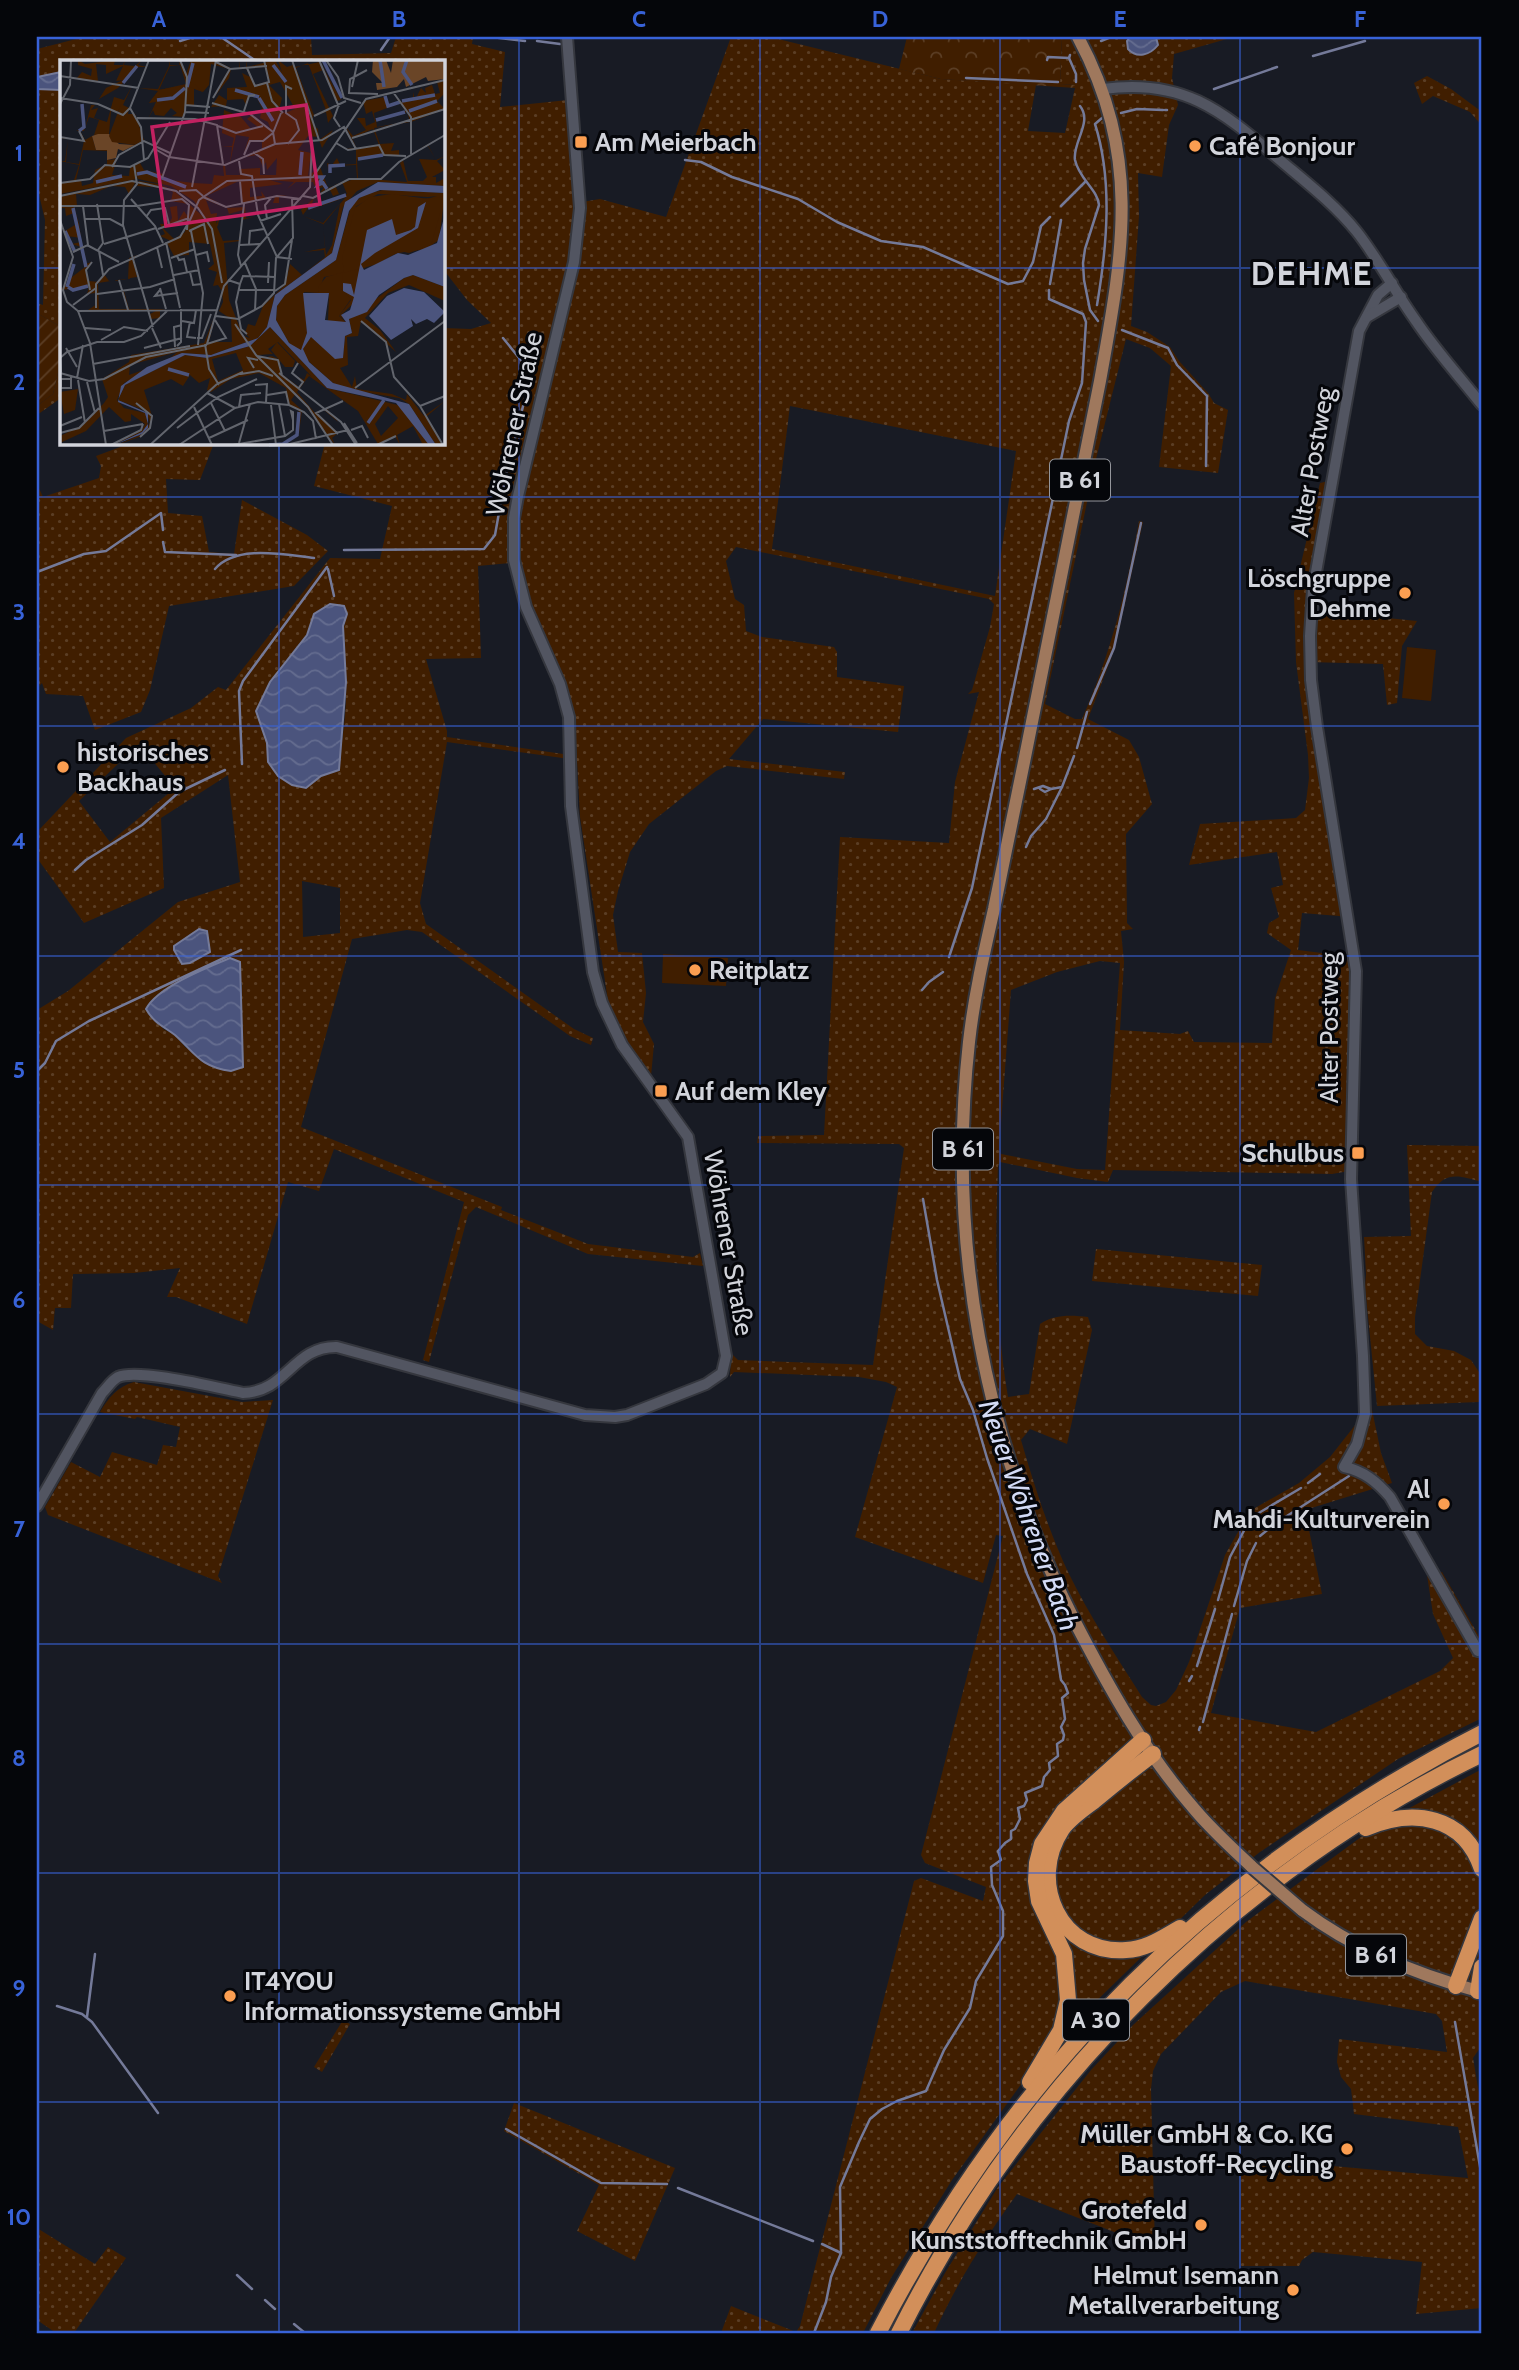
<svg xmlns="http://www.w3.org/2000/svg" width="1519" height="2370" font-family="Cabin,sans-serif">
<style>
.grass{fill:url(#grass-dots);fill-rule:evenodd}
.park{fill:url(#park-crowns)}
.garden{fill:url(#garden-furrows)}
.pitch{fill:#401e00}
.water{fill:url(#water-waves);stroke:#747a99;stroke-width:2}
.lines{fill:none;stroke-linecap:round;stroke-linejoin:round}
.stream{stroke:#747a99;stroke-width:2.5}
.minor-casing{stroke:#35373e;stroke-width:14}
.major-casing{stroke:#35373e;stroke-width:16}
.highway-casing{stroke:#35373e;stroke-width:19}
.minor{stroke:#525561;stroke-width:10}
.major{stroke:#9f785d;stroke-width:12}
.highway{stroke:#d28f5a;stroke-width:16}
.major-bridge-casing{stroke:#35373e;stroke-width:16;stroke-linecap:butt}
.major-bridge{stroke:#9f785d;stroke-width:12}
.grid{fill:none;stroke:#3862d8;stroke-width:2;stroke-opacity:0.55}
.poi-dot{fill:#fb9e51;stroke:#05060a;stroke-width:2.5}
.labels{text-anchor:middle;stroke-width:6;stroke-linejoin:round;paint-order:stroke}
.shield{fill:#05060a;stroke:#94969c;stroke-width:2}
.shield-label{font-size:24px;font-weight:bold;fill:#d2d4db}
.poi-label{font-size:26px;font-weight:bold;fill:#d2d4db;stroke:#05060a;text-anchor:start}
.street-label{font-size:26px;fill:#d2d4db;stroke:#05060a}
.water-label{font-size:28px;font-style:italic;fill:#d3dbf6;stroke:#05060a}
.district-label{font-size:33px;font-weight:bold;letter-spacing:2px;fill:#d2d4db;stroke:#05060a}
.inset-river{fill:none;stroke:#4b547d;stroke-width:3.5}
.inset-road{fill:none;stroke:#62656d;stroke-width:2}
.view{fill:#c32161;fill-opacity:0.15;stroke:#c32161;stroke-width:3.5}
.inset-edge{fill:none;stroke:#d2d4db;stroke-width:3.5}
.neatline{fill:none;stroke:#3862d8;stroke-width:2.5}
.grid-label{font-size:23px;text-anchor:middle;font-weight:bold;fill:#3862d8}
</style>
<defs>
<pattern id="grass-dots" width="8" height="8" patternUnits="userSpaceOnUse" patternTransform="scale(1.75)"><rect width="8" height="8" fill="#401e00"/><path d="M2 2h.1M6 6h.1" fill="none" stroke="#5b3e25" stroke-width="1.8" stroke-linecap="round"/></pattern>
<pattern id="park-crowns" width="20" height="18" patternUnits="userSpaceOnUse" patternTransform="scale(1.75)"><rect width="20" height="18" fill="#401e00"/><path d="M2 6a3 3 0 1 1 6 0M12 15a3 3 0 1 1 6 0" fill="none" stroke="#5b3e25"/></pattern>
<pattern id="garden-furrows" width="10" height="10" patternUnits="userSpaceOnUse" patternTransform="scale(1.75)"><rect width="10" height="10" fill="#401e00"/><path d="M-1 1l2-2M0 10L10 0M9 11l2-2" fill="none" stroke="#5b3e25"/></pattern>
<pattern id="water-waves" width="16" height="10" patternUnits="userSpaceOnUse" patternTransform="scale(1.75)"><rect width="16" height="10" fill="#4b547d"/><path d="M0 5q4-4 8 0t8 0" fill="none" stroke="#646c8f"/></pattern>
</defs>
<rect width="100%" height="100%" fill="#181b24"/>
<g class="grass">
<path d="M 84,37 L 311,37 L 312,55 L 391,53 L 396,37 L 473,37 L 472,44 L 505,52 L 500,107 L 568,100 L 576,203 L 600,199 L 666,217 L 731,37 L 770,37 L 941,79 L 1036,85 L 1028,131 L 1065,133 L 1075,88 L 1075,85 L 1060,84 L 1062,37 L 1130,37 L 1127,41 L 1158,41 L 1156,37 L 1234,37 L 1174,54 L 1172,78 L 1178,105 L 1169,125 L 1162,177 L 1138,173 L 1139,216 L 1131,326 L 1147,332 L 1170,347 L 1179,361 L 1208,393 L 1214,403 L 1228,410 L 1218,473 L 1159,467 L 1171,366 L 1150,348 L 1126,339 L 1096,459 L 1045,704 L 1075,719 L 1082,719 C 1111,653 1126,592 1139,521 L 1143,522 L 1115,648 L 1088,719 L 1129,740 L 1139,757 L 1152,804 L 1126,834 L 1127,923 L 1133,929 L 1121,931 L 1124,962 L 1120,1030 L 1180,1034 L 1188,1031 L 1194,1042 L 1272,1043 L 1275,998 L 1291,950 L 1267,933 L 1269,923 L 1279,917 L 1271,888 L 1283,885 L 1277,852 L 1189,865 L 1200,824 L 1296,818 L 1305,810 L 1309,778 L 1308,755 L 1296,662 L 1294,593 L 1320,483 L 1333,480 L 1308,610 L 1417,621 L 1402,646 L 1397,703 L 1387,705 L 1383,664 L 1308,662 L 1351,917 L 1302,913 L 1298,950 L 1353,957 L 1349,1171 L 1332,1174 L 1113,1170 L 1108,1182 L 1077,1178 L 1000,1162 L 998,1166 C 995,1243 995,1320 1008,1397 L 1029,1394 L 1040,1324 C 1055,1314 1071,1315 1088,1317 L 1092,1330 L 1067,1444 L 1030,1429 L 1021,1440 C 1034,1485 1048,1529 1068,1572 C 1089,1615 1116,1656 1142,1697 L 1151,1705 L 1156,1706 L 1166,1702 L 1176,1690 L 1189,1662 L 1225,1555 L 1247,1516 L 1255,1508 L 1299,1483 L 1330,1457 L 1371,1405 L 1381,1453 L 1392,1483 L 1305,1510 L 1322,1594 L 1240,1608 L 1211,1713 L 1316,1732 L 1440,1671 L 1453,1658 L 1433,1614 L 1427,1575 L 1442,1572 L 1480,1638 L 1482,1638 L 1482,1718 L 1398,1759 L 1260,1852 L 1205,1895 L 1083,2014 L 1035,2065 L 952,2180 L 891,2278 L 863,2333 L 721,2333 L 731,2306 L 796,2332 L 800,2326 L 914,1881 L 921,1878 L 983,1901 L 986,1887 L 925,1863 L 921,1855 L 1003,1536 L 996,1535 L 983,1583 L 855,1537 L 897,1387 L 886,1382 L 859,1377 L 734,1372 L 730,1377 L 731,1353 L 738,1360 L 873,1365 L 904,1148 L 899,1144 L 757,1143 L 758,1136 L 824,1135 L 840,837 L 949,843 L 955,782 L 979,692 L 968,694 L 972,690 L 990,627 L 994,604 L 989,599 L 736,547 L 726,561 L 735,599 L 744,605 L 746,631 L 762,637 L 834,647 L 837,652 L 837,677 L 904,686 L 898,732 L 763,719 L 729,759 L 845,772 L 844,779 L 727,766 L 716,771 L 649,824 L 630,852 L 618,891 L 613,915 L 618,952 L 642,953 L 646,993 L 643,1022 L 654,1044 L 651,1076 L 622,1035 L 608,1001 L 580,817 L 577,760 L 447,742 L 420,903 L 426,924 L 574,1029 L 593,1038 L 591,1045 L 570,1036 L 422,932 L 407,930 L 352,939 L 301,1127 L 502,1207 L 501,1210 L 588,1244 L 693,1257 L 700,1253 L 703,1266 L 588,1254 L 476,1207 L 468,1215 L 429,1362 L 423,1360 L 464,1202 L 334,1149 L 319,1191 L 288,1182 L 247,1324 L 176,1297 L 167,1297 L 180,1268 L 134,1273 L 73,1274 L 71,1308 L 55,1308 L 53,1330 L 37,1321 L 37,1010 L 68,991 L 178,902 L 240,882 L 228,775 L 161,818 L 164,888 L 84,923 L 37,858 L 37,832 L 126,738 L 191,708 L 218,687 L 226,690 L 330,558 L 380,559 L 392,506 L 314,486 L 325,443 L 443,443 L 443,328 L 471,329 L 491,323 L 467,300 L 443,269 L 443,61 L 61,61 L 61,327 L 37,313 L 37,303 L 43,305 L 45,220 L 37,186 L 37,49 ZM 790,406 L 1016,451 L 995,596 L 772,549 ZM 519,562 L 538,624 L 573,707 L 577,756 L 447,737 L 447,731 L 426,659 L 481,658 L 478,566 ZM 330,604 L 344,606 L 347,614 C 339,637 346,660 346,684 C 347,712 342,741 338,770 L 321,776 L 316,781 L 268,762 L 267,743 L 256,711 L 270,682 L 307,635 L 314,614 ZM 139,744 L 175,788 L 110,842 L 79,801 ZM 302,881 L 340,888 L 340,933 L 303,937 ZM 230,958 L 242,984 L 241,1026 L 186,1048 L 174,1034 L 163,1029 L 150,1001 L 196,973 ZM 1100,961 L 1120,963 L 1105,1170 L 1077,1169 L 1001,1154 L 999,1149 L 1011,990 L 1057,972 Z"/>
<polygon points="1427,76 1451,89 1482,112 1482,126 1470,112 1433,96 1422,104 1414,83"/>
<polygon points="61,360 61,398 37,415 37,406 53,394"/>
<polygon points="131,443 214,443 200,480 166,479 168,513 202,516 209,552 234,554 242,500 307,535 328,551 294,586 169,606 150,690 141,712 95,730 83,696 46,694 42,683 37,688 37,484 43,497 99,478 101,466 96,456"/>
<path d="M 1407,1145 L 1482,1146 L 1482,1182 C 1460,1176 1446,1170 1432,1192 L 1415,1317 L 1415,1334 L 1427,1346 L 1454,1351 L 1471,1360 L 1479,1372 L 1479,1402 L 1377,1406 L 1365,1287 L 1366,1274 L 1364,1237 L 1411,1236 Z"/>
<polygon points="1096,1249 1262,1265 1258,1296 1092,1281"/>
<path d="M 134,1382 L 242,1402 L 273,1400 L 218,1576 L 222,1583 L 48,1515 L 45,1507 L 71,1462 L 100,1477 L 112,1452 L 157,1465 L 163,1445 L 176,1447 L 180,1427 L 137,1417 L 135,1419 L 100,1412 C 109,1397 117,1387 134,1382 Z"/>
<path d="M 1482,1769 L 1482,2045 L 1473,2058 L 1482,2111 L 1482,2308 L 1416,2314 L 1422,2262 L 1313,2252 L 1302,2260 L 1299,2266 L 1241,2266 L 1241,2158 L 1468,2178 L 1458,2127 L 1354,2114 L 1351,2089 L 1341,2077 L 1337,2062 L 1339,2039 L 1447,2052 L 1442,2021 L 1436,2014 L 1245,1981 L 1221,1992 L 1161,2054 L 1153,2071 L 1151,2089 L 1155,2248 L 1017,2194 C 985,2238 957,2283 934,2333 L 912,2333 L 945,2273 L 998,2187 L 1091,2070 L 1133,2025 L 1246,1922 L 1312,1873 L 1376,1826 Z"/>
<polygon points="343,2020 350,2024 322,2072 314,2067"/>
<polygon points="514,2103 675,2168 635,2261 577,2231 599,2185 504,2131"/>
<polygon points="37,2228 95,2264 108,2247 126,2258 74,2333 56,2333 37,2320"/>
</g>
<polygon class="park" points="907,37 1062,37 1060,84 1075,85 1075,88 941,79 899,69"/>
<polygon class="garden" points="37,313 61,327 61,360 53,394 37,406"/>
<g class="pitch">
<polygon points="1407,647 1436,650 1431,701 1402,698"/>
<polygon points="663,954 728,958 726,986 662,983"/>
</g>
<g class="water">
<path d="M 1130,37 L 1156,37 L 1158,45 C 1150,55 1137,59 1128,49 L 1127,41 Z"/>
<polygon points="61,72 61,90 37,89 37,77"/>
<polygon points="330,604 344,606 347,614 343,626 346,682 339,770 321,776 306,788 292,785 278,776 268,762 267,743 256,711 270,682 307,635 314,614"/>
<polygon points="199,929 207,931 210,952 190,963 182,964 174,950 174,946"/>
<path d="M 230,958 L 240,962 L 243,1067 L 231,1071 C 200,1067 195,1053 175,1035 C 163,1026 154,1023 146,1009 C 157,987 208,967 230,958 Z"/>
</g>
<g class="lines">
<g class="stream">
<polyline points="221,37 256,61"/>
<polyline points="491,37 525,41"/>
<polyline points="180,41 193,37"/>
<polyline points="537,41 560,44"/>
<polyline points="1101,41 1111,37"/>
<polyline points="381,50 390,37"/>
<polyline points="1070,55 1069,58 1076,74 1076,82"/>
<polyline points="1313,56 1365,41"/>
<polyline points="1047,60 1048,57 1069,58"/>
<polyline points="328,61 335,61"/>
<polyline points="966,78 1058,82"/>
<polyline points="1214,89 1277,67"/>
<path d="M 1080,106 C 1093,122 1072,143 1075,160 C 1079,179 1098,190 1099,205 L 1085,249 L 1083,263 L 1084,280 L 1090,310 L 1098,321"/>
<polyline points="1165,110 1167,110"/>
<polyline points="1121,113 1137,109 1163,110"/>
<polyline points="685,160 701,162 732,177 798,199 837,222 881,241 923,247 1008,284 1023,281 1033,262 1041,226 1050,217"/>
<polyline points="1061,206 1085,182"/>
<polyline points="1050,284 1061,220"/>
<path d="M 1097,305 C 1107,246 1113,181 1095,124 L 1102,118"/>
<polyline points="1122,330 1168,348 1177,365 1207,396 1206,466"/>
<polyline points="163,542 165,552 236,555"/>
<polyline points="344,550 484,549 495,535 505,479 530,378 529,370 503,338"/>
<path d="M 215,569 C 236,544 285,555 314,558"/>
<polyline points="328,569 334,596"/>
<polyline points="37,572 84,554 106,551 161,513 163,530"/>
<polyline points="1090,704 1114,648 1141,523"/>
<polyline points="1077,748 1087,712"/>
<polyline points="242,764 239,691 243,681 327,567"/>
<polyline points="1034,789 1043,786 1051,789 1045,792 1040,789"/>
<polyline points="1051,789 1062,787 1074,756"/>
<polyline points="1026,847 1031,836 1046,819 1062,787"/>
<polyline points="75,870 86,860 142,825 179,792 225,770"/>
<polyline points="949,957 972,888 1069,421 1082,383 1086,322 1083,314 1049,299 1049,290"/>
<polyline points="922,990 929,982 943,972"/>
<polyline points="37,1071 45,1063 56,1041 89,1021 241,950"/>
<polyline points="1308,1483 1320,1474"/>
<polyline points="1257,1514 1301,1488"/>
<polyline points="1260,1536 1276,1523 1349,1476"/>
<polyline points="1218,1600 1230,1557 1247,1525"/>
<polyline points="1234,1606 1247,1561 1256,1543"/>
<polyline points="1197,1666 1215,1609"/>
<polyline points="1189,1681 1192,1676"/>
<polyline points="1203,1722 1232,1614"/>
<polyline points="1199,1730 1200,1727"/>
<polyline points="57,2006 82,2014 92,2022 158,2113"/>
<polyline points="87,2017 95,1954"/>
<polyline points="1455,2022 1482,2178"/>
<polyline points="506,2129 601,2183 667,2184"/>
<polyline points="678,2188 813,2241"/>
<polyline points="822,2244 841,2253"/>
<polyline points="237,2275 252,2289"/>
<polyline points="265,2300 275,2309"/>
<polyline points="294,2324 305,2333"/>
<polyline points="814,2333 826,2302 831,2277 841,2253 840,2187 859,2142 870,2119 882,2109 897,2101 926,2091 944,2050 970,2008 976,1981 1003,1936 1003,1911 992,1885 991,1867 1001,1860 998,1851 1005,1843 1011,1839 1011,1831 1015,1829 1020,1819 1018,1808 1024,1806 1027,1800 1025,1793 1042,1786 1044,1777 1050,1770 1049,1763 1058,1756 1057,1744 1063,1740 1064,1735 1061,1727 1065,1719 1062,1698 1068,1693 1065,1685 1061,1680 1054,1635 1027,1574 987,1458 973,1410 960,1379 937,1280 923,1199"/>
</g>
<g class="minor-casing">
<g id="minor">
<path d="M 1103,89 C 1188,77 1226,115 1287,166 C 1311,186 1337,207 1357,232 C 1379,260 1395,292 1416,321 C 1436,351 1460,377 1482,405"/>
<path d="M 1392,283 L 1378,295 L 1359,331 L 1313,589 L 1310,636 L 1311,680 L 1317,727 L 1356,971 L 1351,1179 L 1363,1356 L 1365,1414 L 1357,1444 L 1344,1467 C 1364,1471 1377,1482 1390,1497 L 1478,1651"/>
<polyline points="1367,317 1401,297"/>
<path d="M 37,1506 L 102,1393 C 107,1388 112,1380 118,1377 C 138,1368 218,1388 243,1393 C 287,1392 293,1346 337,1347 L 585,1415 L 615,1417 L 627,1415 L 706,1384 L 722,1373 L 726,1356 L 688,1137 L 622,1045 L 602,1003 L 593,972 L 571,806 L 569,717 L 560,684 L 526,607 L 514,560 L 514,518 L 518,496 L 574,262 L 580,208 L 567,37"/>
</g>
</g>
<g class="major-casing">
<g id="major">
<path d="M 1078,37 C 1142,157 1123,253 1100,381 C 1074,508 1050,635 1024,762 C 1014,811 1004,860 994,909 C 984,953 974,997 969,1042 C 947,1240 983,1439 1073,1618 C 1108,1686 1145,1753 1196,1811 C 1213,1831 1233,1849 1252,1867"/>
<path d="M 1302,1910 C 1354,1949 1415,1974 1478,1991"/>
</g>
</g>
<g class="highway-casing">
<g id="highway">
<path d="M 1153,1754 C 1133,1769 1113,1785 1094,1801 C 1083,1809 1070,1818 1062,1829 C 1027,1882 1060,1955 1126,1950 C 1147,1949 1162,1938 1180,1928"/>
<path d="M 1366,1828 C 1413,1808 1464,1815 1482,1869"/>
<polyline points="1456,1986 1482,1918"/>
<polyline points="1478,1991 1482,1967"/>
<polyline points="1030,2082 1061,2030 1068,2000 1064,1954 1039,1901 1036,1881 1037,1863 1042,1844 1064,1811 1143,1740"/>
<path d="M 878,2333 C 1016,2066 1214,1870 1482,1733"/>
<path d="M 899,2333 C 1023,2086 1233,1874 1482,1754"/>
</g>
</g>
<use href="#minor" class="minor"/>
<use href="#major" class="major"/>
<use href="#highway" class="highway"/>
<g class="major-bridge-casing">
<polyline id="major-bridge" points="1252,1867 1302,1910"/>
</g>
<use href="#major-bridge" class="major-bridge"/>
</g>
<path class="grid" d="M 279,37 L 279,61M 519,37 L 519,2333M 760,37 L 760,2333M 1000,37 L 1000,2333M 1240,37 L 1240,2333M 37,268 L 61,268M 443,268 L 1482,268M 279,443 L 279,2333M 37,497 L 1482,497M 37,726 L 1482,726M 37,956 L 1482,956M 37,1185 L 1482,1185M 37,1414 L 1482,1414M 37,1644 L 1482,1644M 37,1873 L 1482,1873M 37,2102 L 1482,2102"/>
<g class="poi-dot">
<rect x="574" y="135" width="14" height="14" rx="3.5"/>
<circle cx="1195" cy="146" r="7"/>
<circle cx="1405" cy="593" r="7"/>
<circle cx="63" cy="767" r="7"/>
<circle cx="695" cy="970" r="7"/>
<rect x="654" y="1084" width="14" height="14" rx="3.5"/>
<rect x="1351" y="1146" width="14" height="14" rx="3.5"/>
<circle cx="1444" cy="1504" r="7"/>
<circle cx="230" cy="1996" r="7"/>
<circle cx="1347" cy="2149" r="7"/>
<circle cx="1201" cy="2225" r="7"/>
<circle cx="1293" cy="2290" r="7"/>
</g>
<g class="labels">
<g class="shield">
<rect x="1050" y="459.5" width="60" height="41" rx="5"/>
<rect x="933" y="1128.5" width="60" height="41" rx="5"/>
<rect x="1346" y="1934.5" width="60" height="41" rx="5"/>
<rect x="1063" y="1999.5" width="66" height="41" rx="5"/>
</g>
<g class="shield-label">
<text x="1080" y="488">B 61</text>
<text x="963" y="1157">B 61</text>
<text x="1376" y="1963">B 61</text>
<text x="1096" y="2028">A 30</text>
</g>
<g class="poi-label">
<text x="595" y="151">Am Meierbach</text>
<text x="1209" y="155">Café Bonjour</text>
<text x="1391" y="587" text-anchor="end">Löschgruppe<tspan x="1391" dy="30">Dehme</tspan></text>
<text x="77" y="761">historisches<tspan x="77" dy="30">Backhaus</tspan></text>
<text x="709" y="979">Reitplatz</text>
<text x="675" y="1100">Auf dem Kley</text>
<text x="1344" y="1162" text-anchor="end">Schulbus</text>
<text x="1430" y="1498" text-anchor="end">Al<tspan x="1430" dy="30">Mahdi-Kulturverein</tspan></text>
<text x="244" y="1990">IT4YOU<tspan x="244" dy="30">Informationssysteme GmbH</tspan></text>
<text x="1333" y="2143" text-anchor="end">Müller GmbH &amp; Co. KG<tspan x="1333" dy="30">Baustoff-Recycling</tspan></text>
<text x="1187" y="2219" text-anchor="end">Grotefeld<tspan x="1187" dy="30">Kunststofftechnik GmbH</tspan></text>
<text x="1279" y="2284" text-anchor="end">Helmut Isemann<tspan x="1279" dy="30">Metallverarbeitung</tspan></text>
</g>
<g class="street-label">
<text transform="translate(514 424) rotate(-78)" y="9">Wöhrener Straße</text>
<text transform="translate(1312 462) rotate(-80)" y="9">Alter Postweg</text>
<text transform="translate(1329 1028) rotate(-90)" y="9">Alter Postweg</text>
<text transform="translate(729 1243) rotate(80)" y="9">Wöhrener Straße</text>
</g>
<g class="water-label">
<text transform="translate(1029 1515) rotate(70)" y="10">Neuer Wöhrener Bach</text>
</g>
<g class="district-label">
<text x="1312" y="285">DEHME</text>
</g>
</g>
<g transform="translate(60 60)">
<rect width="385" height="385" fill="#181b24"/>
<path d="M 18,0 L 25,4 L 55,0 L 54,5 L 63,5 L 65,0 L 64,5 L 75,6 L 82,0 L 78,5 L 87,7 L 78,7 L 58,28 L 39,39 L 46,28 L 63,20 L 56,21 L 63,6 L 46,14 L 46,5 L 36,4 L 38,21 L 16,19 L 22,12 L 31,16 L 32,9 L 18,5 ZM 109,0 L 110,5 L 119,5 L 120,0 L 126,14 L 131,0 L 156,1 L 171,8 L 179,8 L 179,0 L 180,8 L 186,7 L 187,0 L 187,7 L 215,0 L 222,12 L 218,0 L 227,7 L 233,5 L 232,0 L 235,7 L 260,2 L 281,40 L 276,41 L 263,10 L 253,14 L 273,56 L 268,63 L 266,52 L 253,56 L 253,65 L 258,69 L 259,80 L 273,70 L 262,88 L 258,77 L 248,76 L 238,90 L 251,93 L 248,116 L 260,107 L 268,128 L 297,118 L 296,105 L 270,106 L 269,113 L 267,103 L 272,105 L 277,98 L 280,105 L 296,104 L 296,90 L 285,89 L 296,88 L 286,67 L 293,76 L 306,70 L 297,58 L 305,58 L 306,66 L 315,62 L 312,51 L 306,54 L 303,41 L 325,37 L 330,46 L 339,42 L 335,35 L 341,42 L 353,41 L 353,32 L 355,40 L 361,28 L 366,33 L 365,28 L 372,25 L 375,34 L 380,33 L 377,22 L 385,19 L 385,33 L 377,41 L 385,49 L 351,62 L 350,90 L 350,62 L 314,68 L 320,84 L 334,83 L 331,91 L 339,90 L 339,96 L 315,95 L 297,100 L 298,118 L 347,122 L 340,103 L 343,100 L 348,121 L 363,121 L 367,117 L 359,99 L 376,100 L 368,86 L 361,88 L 385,75 L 368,85 L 376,100 L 385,96 L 377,101 L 385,110 L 372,117 L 376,117 L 376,123 L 385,118 L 385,126 L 318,122 L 297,131 L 283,147 L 272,193 L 215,235 L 207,267 L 198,278 L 151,295 L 122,293 L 64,323 L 57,340 L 64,348 L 85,353 L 88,364 L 82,372 L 53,385 L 82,370 L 85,364 L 71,354 L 71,361 L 65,362 L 49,347 L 26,371 L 0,383 L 0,376 L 23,365 L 44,343 L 48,337 L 42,319 L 69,302 L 71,295 L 144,283 L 156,253 L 149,282 L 172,282 L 171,259 L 159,251 L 163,242 L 162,231 L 158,225 L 153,226 L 157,212 L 148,209 L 154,204 L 150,184 L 129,182 L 129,195 L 114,196 L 107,183 L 111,181 L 100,176 L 105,174 L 100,164 L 109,164 L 112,158 L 110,147 L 117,146 L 118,161 L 124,151 L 128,157 L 128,144 L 111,141 L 113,132 L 106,128 L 77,126 L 79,121 L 98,124 L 113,130 L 146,159 L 134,141 L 111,126 L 78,119 L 76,114 L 77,119 L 0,134 L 0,123 L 14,120 L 19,105 L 0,101 L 5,101 L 8,79 L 0,78 L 8,78 L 6,102 L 19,104 L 24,81 L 20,71 L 25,80 L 32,76 L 36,90 L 47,90 L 48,100 L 57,99 L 52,115 L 69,116 L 70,108 L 80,103 L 84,110 L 103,114 L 102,119 L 133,123 L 152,124 L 154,115 L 164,116 L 163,105 L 165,105 L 166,115 L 180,115 L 179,105 L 180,109 L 200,108 L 200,115 L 216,115 L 217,98 L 207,110 L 206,102 L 203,107 L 198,95 L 182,97 L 202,90 L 202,81 L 190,81 L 184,93 L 189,77 L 176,75 L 170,103 L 172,87 L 162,86 L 172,86 L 174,78 L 162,73 L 164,50 L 181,57 L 191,69 L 198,67 L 187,59 L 192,55 L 211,70 L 208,62 L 200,58 L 202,48 L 196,36 L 189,36 L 186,45 L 183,39 L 167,40 L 166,46 L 151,47 L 159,35 L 167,40 L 167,28 L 187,27 L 182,13 L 190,17 L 186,8 L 171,9 L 169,18 L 152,40 L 169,9 L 151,4 L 149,25 L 143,32 L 134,29 L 134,45 L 125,45 L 124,57 L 112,56 L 117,53 L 111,48 L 104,56 L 95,55 L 93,50 L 88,59 L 96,42 L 89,43 L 98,31 L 79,28 L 98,29 L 109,6 L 89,7 L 109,6 ZM 248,3 L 266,50 L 254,55 L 236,8 ZM 120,5 L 126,24 L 99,30 L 110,6 ZM 205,7 L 210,21 L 195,25 L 187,8 ZM 220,22 L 235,49 L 225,53 L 219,50 L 222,38 L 209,25 ZM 340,43 L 346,51 L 315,60 L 314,53 ZM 347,52 L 350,61 L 317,67 L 316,60 ZM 313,69 L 319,85 L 297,89 L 292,78 ZM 23,90 L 47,91 L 47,104 L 35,110 L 20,104 ZM 20,104 L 35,110 L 33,123 L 22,126 L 21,120 L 16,120 ZM 210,120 L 234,122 L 227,129 L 236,122 L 253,122 L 256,129 L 264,127 L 260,133 L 269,128 L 273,136 L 279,134 L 275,125 L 282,122 L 287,134 L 250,149 L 254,138 L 241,150 L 243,155 L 248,148 L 251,149 L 267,144 L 286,137 L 263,163 L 243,156 L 263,164 L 265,188 L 244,192 L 264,190 L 265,197 L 242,215 L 230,204 L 225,225 L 203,246 L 195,266 L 188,264 L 185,273 L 190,278 L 183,276 L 169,240 L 164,183 L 180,181 L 181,160 L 194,157 L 186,158 L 185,147 L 168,148 L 146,136 L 179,121 L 182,144 L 215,137 L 213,143 L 219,143 L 219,136 L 227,136 L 220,135 L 206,138 L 201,131 L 202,136 L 190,137 L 190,128 L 223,124 ZM 146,140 L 167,148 L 169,154 L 183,150 L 179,180 L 163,181 L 157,167 L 158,165 L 160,156 L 156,164 L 157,153 L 151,154 ZM 280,144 L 272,185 L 266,195 L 263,165 ZM 127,161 L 125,172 L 114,179 L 103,168 ZM 117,292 L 106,302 L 69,315 L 70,305 ZM 72,26 L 63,45 L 57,52 L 51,51 L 49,74 L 34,75 L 39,60 L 29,57 L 24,71 L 16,71 L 25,68 L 31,45 L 35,45 L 31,50 L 38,48 L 34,58 L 47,62 L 54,37 L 64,40 ZM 76,121 L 69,134 L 65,127 L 51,126 L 30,135 L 16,134 L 17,146 L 7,147 L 14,147 L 19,164 L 21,178 L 7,176 L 5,171 L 18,163 L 14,153 L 6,156 L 5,148 L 0,148 L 0,137 L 50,125 ZM 327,129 L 385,133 L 379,180 L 366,189 L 338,193 L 302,209 L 318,163 L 299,216 L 295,242 L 281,255 L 286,260 L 279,256 L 291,240 L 281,229 L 276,215 L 264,217 L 258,233 L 244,232 L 247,273 L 243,288 L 251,277 L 283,297 L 285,276 L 292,273 L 289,259 L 344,218 L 353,215 L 385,227 L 385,241 L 349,225 L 328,233 L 305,258 L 320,270 L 336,292 L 301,261 L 298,276 L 287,277 L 288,305 L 280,308 L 292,327 L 295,316 L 297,329 L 332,334 L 346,340 L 347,334 L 364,356 L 385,341 L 366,357 L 382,385 L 376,385 L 349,344 L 339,338 L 286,329 L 273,323 L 246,299 L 243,289 L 237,290 L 229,283 L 216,260 L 217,246 L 225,235 L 276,200 L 291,146 L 303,135 ZM 318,134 L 368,137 L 377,136 L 370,138 L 295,147 ZM 21,182 L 25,204 L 32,202 L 26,210 L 29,221 L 39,222 L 44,214 L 49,221 L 68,219 L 69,198 L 78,195 L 73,201 L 77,217 L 38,223 L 39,249 L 68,249 L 63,231 L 64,231 L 69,249 L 106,249 L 100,250 L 100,258 L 91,259 L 90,254 L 98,250 L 28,250 L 37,244 L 36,233 L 27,234 L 29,227 L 0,230 L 10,221 L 13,204 L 12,217 L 25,207 L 21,187 L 12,184 ZM 210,267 L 267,328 L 342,346 L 369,385 L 363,385 L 353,366 L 337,375 L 340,385 L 335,376 L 318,384 L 298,351 L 249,316 L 237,332 L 255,353 L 280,343 L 267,349 L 278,362 L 264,350 L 257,353 L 278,373 L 272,378 L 275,385 L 236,333 L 231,340 L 242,350 L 239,373 L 224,385 L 208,385 L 223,384 L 238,373 L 239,351 L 229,344 L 226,328 L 199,313 L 171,319 L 151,332 L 147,330 L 150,318 L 139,323 L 130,315 L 123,326 L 111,319 L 84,330 L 92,356 L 89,368 L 82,376 L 57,385 L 82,374 L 90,363 L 86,351 L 58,340 L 65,325 L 125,295 L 147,298 L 190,286 ZM 218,282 L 238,303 L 233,307 L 239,303 L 252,317 L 247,313 L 244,320 L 239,317 L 243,322 L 239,327 L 220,313 L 220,300 L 212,296 L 202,298 L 198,295 L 213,294 L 208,289 ZM 176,293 L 183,310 L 158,321 L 152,299 ZM 328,346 L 338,358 L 321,376 L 315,364 Z" fill="#401e00" fill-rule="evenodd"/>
<path d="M 313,0 L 326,0 L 331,13 L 333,0 L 385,0 L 385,19 L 368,21 L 366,17 L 346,27 L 344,19 L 337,27 L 317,30 L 316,23 L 323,23 L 312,12 ZM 38,74 L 49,74 L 59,84 L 75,85 L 63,91 L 58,89 L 56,98 L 47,100 L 47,90 L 36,90 L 32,76 Z" fill="#6a4527"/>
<path d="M 18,329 L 15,350 L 4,354 L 0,332 Z" fill="#401e00"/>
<path d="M 131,0 L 147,0 L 134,14 L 134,24 L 143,32 L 131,27 L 125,30 L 125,39 L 118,37 L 90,49 L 96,46 L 96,41 L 89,43 L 99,30 L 127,25 ZM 61,44 L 69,48 L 68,54 L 75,54 L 84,80 L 75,85 L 52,82 L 49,76 ZM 332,134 L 369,139 L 385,136 L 371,185 L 349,193 L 339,191 L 318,204 L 283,213 L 281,229 L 291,239 L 279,256 L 286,262 L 268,262 L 269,233 L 258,233 L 259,226 L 266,217 L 284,212 L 282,198 L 295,148 L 310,137 Z" fill="#401e00"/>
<path d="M 217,282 L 235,301 L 233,307 L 225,307 L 211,290 Z" fill="#401e00"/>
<path d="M 318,122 L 385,126 L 385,133 L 320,130 L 299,138 L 289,151 L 276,200 L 225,235 L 217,246 L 216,260 L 229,283 L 241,290 L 247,273 L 243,233 L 269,233 L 265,260 L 286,262 L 281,255 L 290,250 L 294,237 L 283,231 L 283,223 L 291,224 L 294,235 L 307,170 L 332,159 L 336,175 L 351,170 L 355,167 L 358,147 L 366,142 L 358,168 L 315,193 L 301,204 L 304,210 L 338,193 L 348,195 L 377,183 L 385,154 L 385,227 L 353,215 L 344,218 L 319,235 L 307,252 L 289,259 L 292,273 L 285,276 L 283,298 L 275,299 L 251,277 L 243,289 L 249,302 L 273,323 L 349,344 L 376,385 L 369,385 L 336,343 L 267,328 L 210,267 L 190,286 L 147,298 L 125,295 L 65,325 L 58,340 L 88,353 L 88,368 L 82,374 L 54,385 L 82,372 L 88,364 L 85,353 L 58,342 L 61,326 L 87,307 L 122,293 L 151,295 L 198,278 L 207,267 L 215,235 L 272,193 L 285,142 ZM 344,228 L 364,232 L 385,252 L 374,263 L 367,259 L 356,264 L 351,259 L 353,266 L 331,280 L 309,256 L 327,236 Z" fill="#4b547d"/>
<path class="inset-river" d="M 263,0 L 282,38M 320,0 L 324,27M 347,0 L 343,12 L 352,25M 213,5 L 226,22M 63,23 L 77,6M 127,27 L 133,3M 175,30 L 199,37M 325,36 L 328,46 L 340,42M 199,38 L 213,61M 97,40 L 113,38 L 125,28M 342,41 L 375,35M 349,51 L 377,41M 316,60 L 345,52M 19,71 L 24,67 L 22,44M 298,99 L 323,95M 270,113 L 270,106 L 285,105M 77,114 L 87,112 L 126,127M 240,115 L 242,92M 257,117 L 263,117 L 258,125 L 263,123 L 267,129M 36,122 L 62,116M 13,148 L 26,207M 248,148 L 286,135M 5,171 L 15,192M 7,227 L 14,204M 8,227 L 13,230 L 28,226M 108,309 L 129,315M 308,363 L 324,340M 209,385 L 223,384 L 237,375 L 239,352"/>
<path class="inset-road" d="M 232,0 L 259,80M 259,0 L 279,47M 266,0 L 278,17 L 284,38 L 301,43M 156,2 L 170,9 L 207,6M 187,8 L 195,26 L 209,22 L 204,0M 307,10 L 290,19 L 289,33 L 318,34M 0,16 L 79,28M 207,23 L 212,41 L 223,53M 292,27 L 298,0M 333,32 L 351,57 L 351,94M 0,38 L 38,44 L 63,55 L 70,48 L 89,0M 153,38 L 170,9M 152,43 L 190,54 L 213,72 L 215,84M 125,45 L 150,47M 278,47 L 274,58 L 280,67M 70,48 L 81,67 L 84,100M 184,51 L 189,36 L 195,35M 125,52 L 149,53M 254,56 L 286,41M 77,58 L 135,59 L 157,65 L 163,104M 158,66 L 176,73 L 203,66M 0,77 L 0,44 L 10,25 L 11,0M 0,77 L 24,81 L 19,71M 292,78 L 385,49M 276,83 L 288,90 L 319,85 L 324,95 L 346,96M 228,84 L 239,70 L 236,60 L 226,53 L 226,26 L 232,29M 95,89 L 109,97 L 165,105 L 215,84 L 262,80 L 284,67 L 296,89M 193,92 L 203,99 L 204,114M 184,95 L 190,81 L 203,81 L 213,73 L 221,53M 179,101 L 181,114 L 192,116 L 198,155 L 217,197 L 232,199M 74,105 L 77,124 L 64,140 L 63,165 L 93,267M 52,107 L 59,95 L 84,81 L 110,93M 102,118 L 125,52 L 127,17 L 120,0M 180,121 L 182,144M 0,123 L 30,119 L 45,105 L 70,107 L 88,98 L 110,62M 132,127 L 156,0M 119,131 L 136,130 L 143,136M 0,136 L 72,121 L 116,131 L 138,148 L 152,169 L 162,223M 243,136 L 253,138 L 289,119 L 321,119 L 339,102 L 385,75M 143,137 L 166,147 L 217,136 L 241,139M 71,139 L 95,166 L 103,183M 37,144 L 43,183 L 38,190M 0,146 L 77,146 L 122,139 L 129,145 L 127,170M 86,157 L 91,150 L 105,148 L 109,164M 25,159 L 50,159 L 63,166M 207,159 L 205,145 L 211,138M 0,160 L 13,197 L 3,230 L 7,242 L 18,251 L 30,283 L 46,385M 130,160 L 139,140 L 167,121 L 253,117 L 306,39 L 385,20M 200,161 L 221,154M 98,169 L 129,158M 129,171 L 144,164 L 148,184M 131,171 L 143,233 L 138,285M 106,182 L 120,248M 44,184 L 96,168M 189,184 L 190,171 L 204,169M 27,185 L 59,202M 179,185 L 200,184M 97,187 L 102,208M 39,191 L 43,215M 13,192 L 28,185 L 23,146M 136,195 L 147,192 L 149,202M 117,196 L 119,200 L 124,199 L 127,212M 111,198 L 135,189M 185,203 L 196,229 L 195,250M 181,206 L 178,195 L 184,144M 130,212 L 133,225 L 142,224M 114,215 L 139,210M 59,220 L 68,250M 168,220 L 180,224 L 176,242 L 181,269 L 187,274M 208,223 L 209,202M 180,224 L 183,216 L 215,217M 100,228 L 106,249M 30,230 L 26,210 L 32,202M 100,230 L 95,236 L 118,233M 179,230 L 214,230M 215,231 L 225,224 L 232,180M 37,234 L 90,227 L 115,219M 13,245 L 36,228M 36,248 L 36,224 L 49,209 L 120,177 L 130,160M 17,251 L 157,250M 156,256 L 178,259 L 202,246 L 214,233 L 216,198 L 233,178 L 232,137M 155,260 L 166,278 L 147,284 L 164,226 L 250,127 L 252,82M 122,261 L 134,263 L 136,250M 301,261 L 326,282 L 334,317 L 360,346 L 383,385M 130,262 L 127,277 L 136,278M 175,264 L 196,295 L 248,347 L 273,385M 25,268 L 51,270M 92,268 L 101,288M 137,278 L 142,278 L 151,254M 41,280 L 64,267 L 88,271M 145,284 L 149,309 L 159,325M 117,286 L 121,282 L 121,249M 115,287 L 114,267 L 122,265M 6,288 L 17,307M 84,288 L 122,278M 197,296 L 218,300 L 222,315M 33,304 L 130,286M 194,308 L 188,298 L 198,300M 1,312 L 0,298 L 7,292 L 37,282 L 64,282 L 81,276 L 107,251M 0,313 L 29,321M 219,313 L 281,362 L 296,385M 181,314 L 199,311 L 213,316M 17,318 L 23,285M 11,319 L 1,319 L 1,328 L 11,328 L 11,317M 18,320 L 25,363M 29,321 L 44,319 L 86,297 L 147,285M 27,322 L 35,353M 157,324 L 183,312M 195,325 L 207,324 L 206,342M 295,328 L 385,261M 238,329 L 243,322 L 232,313 L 238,303M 147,333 L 175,348M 207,335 L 226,332 L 229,345M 76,343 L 92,356 L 90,368 L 80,377M 151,343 L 165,371M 219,344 L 225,376M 211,345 L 216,385M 360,346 L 385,336M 134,347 L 152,385M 179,347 L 181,335 L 201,333M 284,363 L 297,383M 0,366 L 22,357M 117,368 L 158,337 L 197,319M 291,370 L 302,366 L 308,378M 44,371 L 83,364M 0,373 L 19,368 L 39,348M 278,374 L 256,353 L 283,341M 149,378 L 188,360M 179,383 L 190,344M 51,385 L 81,370 L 83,364M 90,385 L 157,324M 119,385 L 175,348 L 198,342 L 229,345 L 244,352 L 253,361 L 256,379M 173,385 L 225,376 L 233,370 L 233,352 L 231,351 L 233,360M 226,385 L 288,370M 317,385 L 336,376"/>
<path class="view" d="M 246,45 L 260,144 L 106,166 L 92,67 Z"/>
<rect width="385" height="385" class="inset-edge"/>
</g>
<rect width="1519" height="2370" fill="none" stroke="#05060a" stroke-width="77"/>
<rect x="38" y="38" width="1442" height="2294" class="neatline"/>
<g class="grid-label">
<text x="159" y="27">A</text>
<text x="399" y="27">B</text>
<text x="639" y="27">C</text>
<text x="880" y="27">D</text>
<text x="1120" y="27">E</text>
<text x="1360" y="27">F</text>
<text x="19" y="161">1</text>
<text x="19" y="390">2</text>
<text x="19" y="620">3</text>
<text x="19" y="849">4</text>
<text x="19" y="1078">5</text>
<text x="19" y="1308">6</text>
<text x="19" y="1537">7</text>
<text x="19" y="1766">8</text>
<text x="19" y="1996">9</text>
<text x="19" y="2225">10</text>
</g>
</svg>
